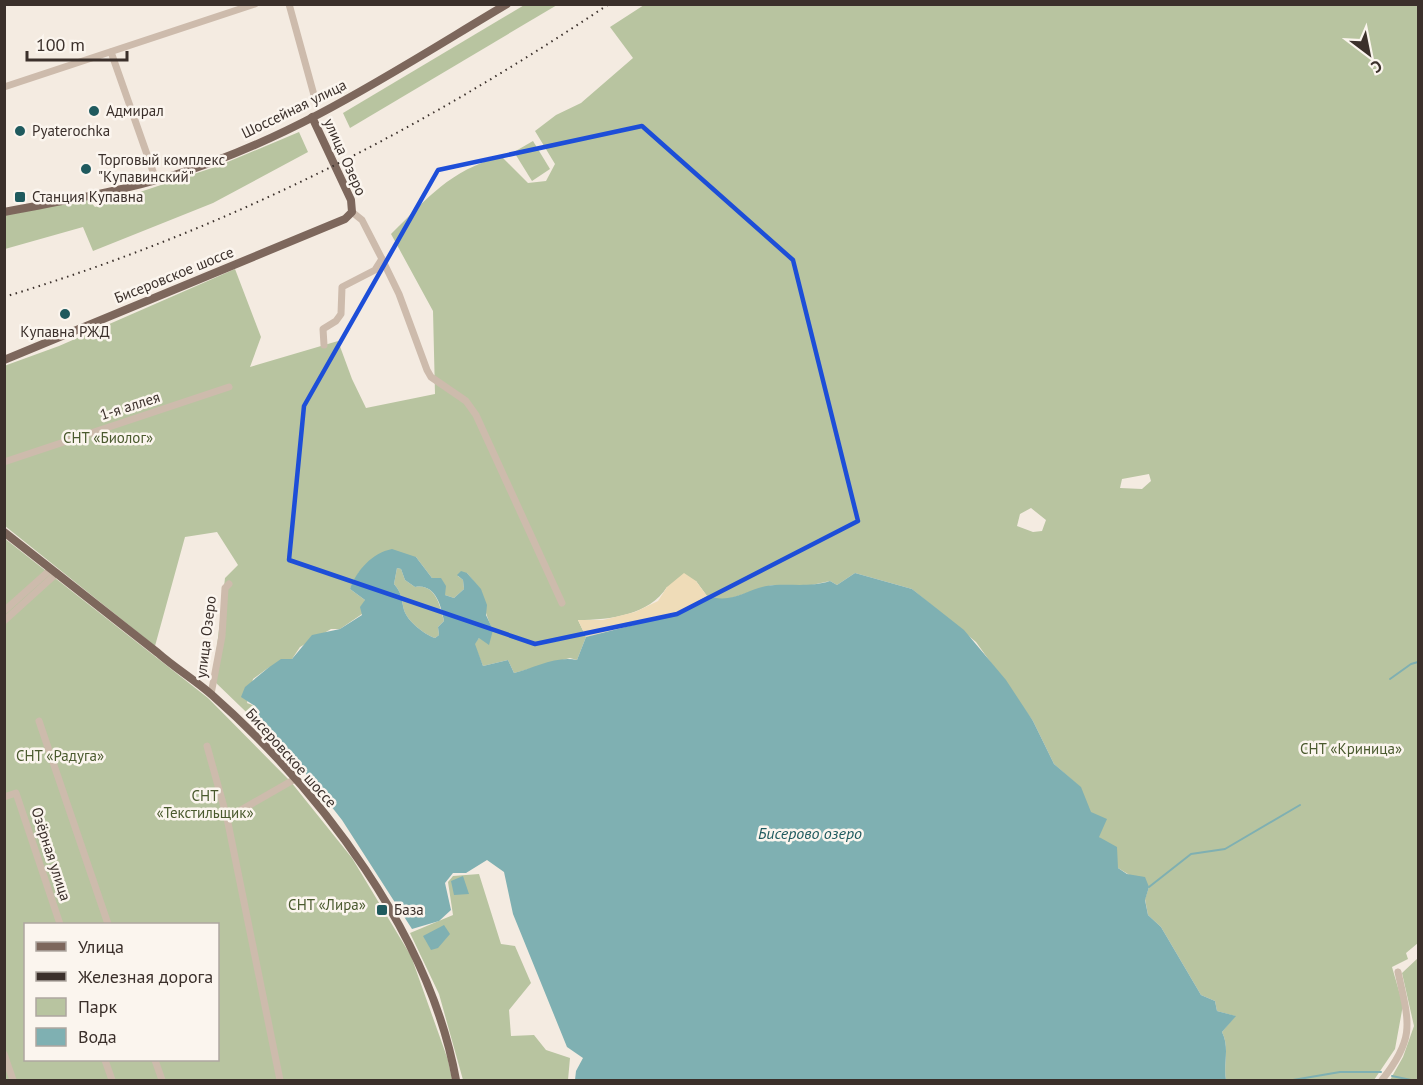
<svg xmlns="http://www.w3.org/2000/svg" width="1423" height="1085" font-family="'PT Sans',sans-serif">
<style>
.green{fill:#b8c4a0;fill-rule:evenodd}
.sand{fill:#efdcb8}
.water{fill:#7fb0b2;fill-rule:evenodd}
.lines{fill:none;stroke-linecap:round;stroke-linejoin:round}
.stream{stroke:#7fb0b2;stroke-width:2}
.minor{stroke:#cdbbac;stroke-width:7}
.major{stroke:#7d675c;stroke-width:8}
.rail{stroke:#3b302b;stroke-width:2;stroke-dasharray:1.5 4.5;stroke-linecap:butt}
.marked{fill:none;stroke:#1d4ed8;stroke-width:4.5;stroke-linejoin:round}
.poi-dot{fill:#1f5a5e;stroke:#fbf5ee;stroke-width:2}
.labels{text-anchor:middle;stroke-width:5;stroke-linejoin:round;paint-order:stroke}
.street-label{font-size:15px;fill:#3b302b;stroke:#fbf5ee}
.poi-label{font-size:15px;fill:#3b302b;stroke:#fbf5ee;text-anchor:start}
.park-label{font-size:15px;fill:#4a5a2e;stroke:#fbf5ee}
.water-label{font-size:16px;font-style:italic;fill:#1f5a5e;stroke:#fbf5ee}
</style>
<rect width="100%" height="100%" fill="#f4ebe1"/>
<g class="green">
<polygon points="526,4 557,5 350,128 343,113"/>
<path d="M 644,5 L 1418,5 L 1418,943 L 1406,953 L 1408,959 L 1392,967 L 1403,1005 L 1395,1049 L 1374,1080 L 1226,1080 C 1223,1064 1230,1048 1222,1032 L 1235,1016 L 1217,1011 L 1215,1001 L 1201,995 L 1161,927 L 1148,915 L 1145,899 L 1149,887 L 1118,868 L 1099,837 L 1080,787 L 1054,764 L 1033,721 L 976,642 L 912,589 L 855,573 L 837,585 L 830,581 L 807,586 L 772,585 L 722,601 L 707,596 L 696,581 L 667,587 C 649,615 611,620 578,620 L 586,637 L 577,660 L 570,658 L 514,673 L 508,660 L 483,666 L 474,644 L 479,638 L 493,630 C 482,609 484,591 467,573 L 458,576 L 463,580 L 464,589 L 454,598 L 445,595 L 416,557 L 359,572 L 350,589 L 365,600 L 362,614 L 340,629 L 331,629 L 300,647 L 292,659 L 268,668 L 253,679 L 247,703 L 255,706 L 266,731 L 213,680 L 225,578 L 238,565 L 217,532 L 185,537 L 155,646 L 5,526 L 4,366 L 59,346 L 235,269 L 261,337 L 250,367 L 338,341 L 352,379 L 366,408 L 435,394 L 433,311 L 391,234 C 430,196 448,172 501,156 L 528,183 L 546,181 L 555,164 L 535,131 L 556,115 L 581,103 L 633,58 L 610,27 ZM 1149,474 L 1151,481 L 1142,489 L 1120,488 L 1122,479 ZM 1031,508 L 1046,520 L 1042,531 L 1033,532 L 1017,526 L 1020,514 Z"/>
<polygon points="299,132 308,152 213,203 93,251 83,227 5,249 5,212 85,196 95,207 218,166"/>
<polygon points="533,141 550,169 532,181 514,152"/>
<path d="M 4,538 L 208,698 L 291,782 L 352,858 L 411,956 L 448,1060 L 452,1080 L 5,1080 ZM 26,924 L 218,924 L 218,1060 L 26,1060 Z"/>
<path d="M 397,568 L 401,569 L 405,580 L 415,587 C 435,583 440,605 444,621 L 438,627 L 439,635 L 435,638 C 424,634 408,622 404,610 C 401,598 402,593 394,584 Z"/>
<polygon points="479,874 501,944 515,946 531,983 509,1010 511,1036 534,1035 546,1050 570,1058 568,1080 463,1080 439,994 410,933 453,915 448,882 453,876"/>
<polygon points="1418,958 1418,1080 1390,1080 1403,1057 1414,1026 1402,973"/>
</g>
<polygon class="sand" points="684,573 696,581 707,596 673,615 586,637 578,620 603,620 635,612 658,601 667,587"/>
<g class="water">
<path d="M 392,549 L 416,557 L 432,578 L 441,578 L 446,586 L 445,595 L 454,598 L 464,589 L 463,580 L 457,575 L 461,571 L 467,573 L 481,589 L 487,605 L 486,615 L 493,630 L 489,645 L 479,638 L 475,644 L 483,666 L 508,660 L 514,673 C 533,668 558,655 577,660 L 586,637 L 673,615 L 707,596 C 736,605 749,586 775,585 C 795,584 811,587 830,581 L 837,585 L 855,573 L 912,589 L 964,630 L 1006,680 L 1033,721 L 1054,764 L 1081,787 L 1091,812 L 1107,819 L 1099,837 L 1117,847 L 1118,868 L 1127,874 L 1145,877 L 1149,887 L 1145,900 L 1148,915 L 1161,927 L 1201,995 L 1215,1001 L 1217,1011 L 1236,1016 L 1222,1032 C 1230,1048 1223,1064 1226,1080 L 575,1080 L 576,1071 L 583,1058 L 567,1047 L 513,914 L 504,872 L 487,860 L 466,873 L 453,873 L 445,883 L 451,910 L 439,921 L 412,929 L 342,820 L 295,760 L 266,731 L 255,706 L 241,697 L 245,687 L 268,668 L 281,659 L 292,659 L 312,635 L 340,629 L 362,615 L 360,607 L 365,600 L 350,589 C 357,570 372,553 392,549 ZM 397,568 L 401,569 L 405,580 L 415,587 C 435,583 441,605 444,621 L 438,627 L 439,635 L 435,638 C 424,634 408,622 404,610 C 401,598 402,593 394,584 Z"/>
<polygon points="463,876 469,894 454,895 451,881"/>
<polygon points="444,925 450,934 438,948 431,950 423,936"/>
</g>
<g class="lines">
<g class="stream">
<polyline points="1390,679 1411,664 1418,662"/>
<polyline points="1149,887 1191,854 1225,849 1300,805"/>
<polyline points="1392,1076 1411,1080"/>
<polyline points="1293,1080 1340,1072 1381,1072"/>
</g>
<g class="minor">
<polyline points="289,4 314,95"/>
<polyline points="111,52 156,180"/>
<polyline points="4,87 255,4"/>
<polyline points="382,259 399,294 427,370 431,377 466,401 476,415 562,603"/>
<polyline points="324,345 323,329 336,321 341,314 342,287 375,270 382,259 362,220 352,212"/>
<polyline points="4,462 229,387"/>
<polyline points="4,611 51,569"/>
<polyline points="4,621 57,573"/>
<polyline points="211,694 222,636 225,588 229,584"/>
<polyline points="39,721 108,924"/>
<polyline points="207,746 227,818"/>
<polyline points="4,797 16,793 60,924"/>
<polyline points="4,1054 13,1080"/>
<polyline points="105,1060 112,1080"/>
<polyline points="155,1060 162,1080"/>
<polyline points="280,1080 227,818 295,779"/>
<path d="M 1382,1080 C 1416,1037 1409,1023 1398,972"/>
</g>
<g class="major">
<path d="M 4,212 C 61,201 119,192 174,175 C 294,139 401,67 507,4"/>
<polyline points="4,360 345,219 352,212 351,200 312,117"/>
<path d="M 4,532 C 55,572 107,613 158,653 C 175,668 195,680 212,695 C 321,791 430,935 456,1080"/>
</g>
<path class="rail" d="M 4,297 C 226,230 418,132 609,4"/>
</g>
<path class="marked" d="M 642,126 L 793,260 L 858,521 L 677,614 L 535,644 L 289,560 L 304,406 L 438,170 Z"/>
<g class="poi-dot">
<circle cx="94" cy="111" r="6"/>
<circle cx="20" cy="131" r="6"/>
<circle cx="86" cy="169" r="6"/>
<rect x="14" y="191" width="12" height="12" rx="3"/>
<circle cx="65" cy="314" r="6"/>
<rect x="376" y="904" width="12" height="12" rx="3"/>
</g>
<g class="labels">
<g class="street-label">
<text transform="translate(294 109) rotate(-26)" y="5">Шоссейная улица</text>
<text transform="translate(345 157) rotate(66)" y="5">улица Озеро</text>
<text transform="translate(174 275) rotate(-22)" y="5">Бисеровское шоссе</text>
<text transform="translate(130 406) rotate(-18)" y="5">1-я аллея</text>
<text transform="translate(206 637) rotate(-83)" y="5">улица Озеро</text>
<text transform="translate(291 758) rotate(48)" y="5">Бисеровское шоссе</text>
<text transform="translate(51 854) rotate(72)" y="5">Озёрная улица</text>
</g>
<g class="poi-label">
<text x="106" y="116">Адмирал</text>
<text x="32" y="136">Pyaterochka</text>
<text x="98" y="165">Торговый комплекс<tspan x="98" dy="17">"Купавинский"</tspan></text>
<text x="32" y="202">Станция Купавна</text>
<text x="65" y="337" text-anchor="middle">Купавна РЖД</text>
<text x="394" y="915">База</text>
</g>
<g class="park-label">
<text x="108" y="443">СНТ «Биолог»</text>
<text x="1351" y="754">СНТ «Криница»</text>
<text x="60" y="761">СНТ «Радуга»</text>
<text x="205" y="801">СНТ<tspan x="205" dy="17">«Текстильщик»</tspan></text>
<text x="327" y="910">СНТ «Лира»</text>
</g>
<g class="water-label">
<text x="810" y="839">Бисерово озеро</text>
</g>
</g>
<rect width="1423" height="1085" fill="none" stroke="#3b302b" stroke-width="12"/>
<rect x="24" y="923" width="195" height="138" fill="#fbf5ee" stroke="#aea6a0" stroke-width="1.5"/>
<rect x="36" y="942" width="30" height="9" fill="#7d675c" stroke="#aea6a0" stroke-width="1.5"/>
<text x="78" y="953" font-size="18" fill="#3b302b">Улица</text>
<rect x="36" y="972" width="30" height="9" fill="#3b302b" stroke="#aea6a0" stroke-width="1.5"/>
<text x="78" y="983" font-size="18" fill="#3b302b">Железная дорога</text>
<rect x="36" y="998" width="30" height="18" fill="#b8c4a0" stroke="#aea6a0" stroke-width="1.5"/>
<text x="78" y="1013" font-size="18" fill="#3b302b">Парк</text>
<rect x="36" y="1028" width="30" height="18" fill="#7fb0b2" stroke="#aea6a0" stroke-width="1.5"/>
<text x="78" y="1043" font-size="18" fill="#3b302b">Вода</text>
<g transform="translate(1369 54) rotate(148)" stroke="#fbf5ee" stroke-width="4.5" paint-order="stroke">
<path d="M0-4.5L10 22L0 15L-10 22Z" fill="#3b302b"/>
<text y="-9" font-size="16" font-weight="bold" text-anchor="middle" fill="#3b302b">С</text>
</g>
<path d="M27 51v9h100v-9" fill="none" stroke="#3b302b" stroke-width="3"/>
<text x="36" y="51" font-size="18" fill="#3b302b" stroke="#fbf5ee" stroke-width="4.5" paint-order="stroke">100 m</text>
</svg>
